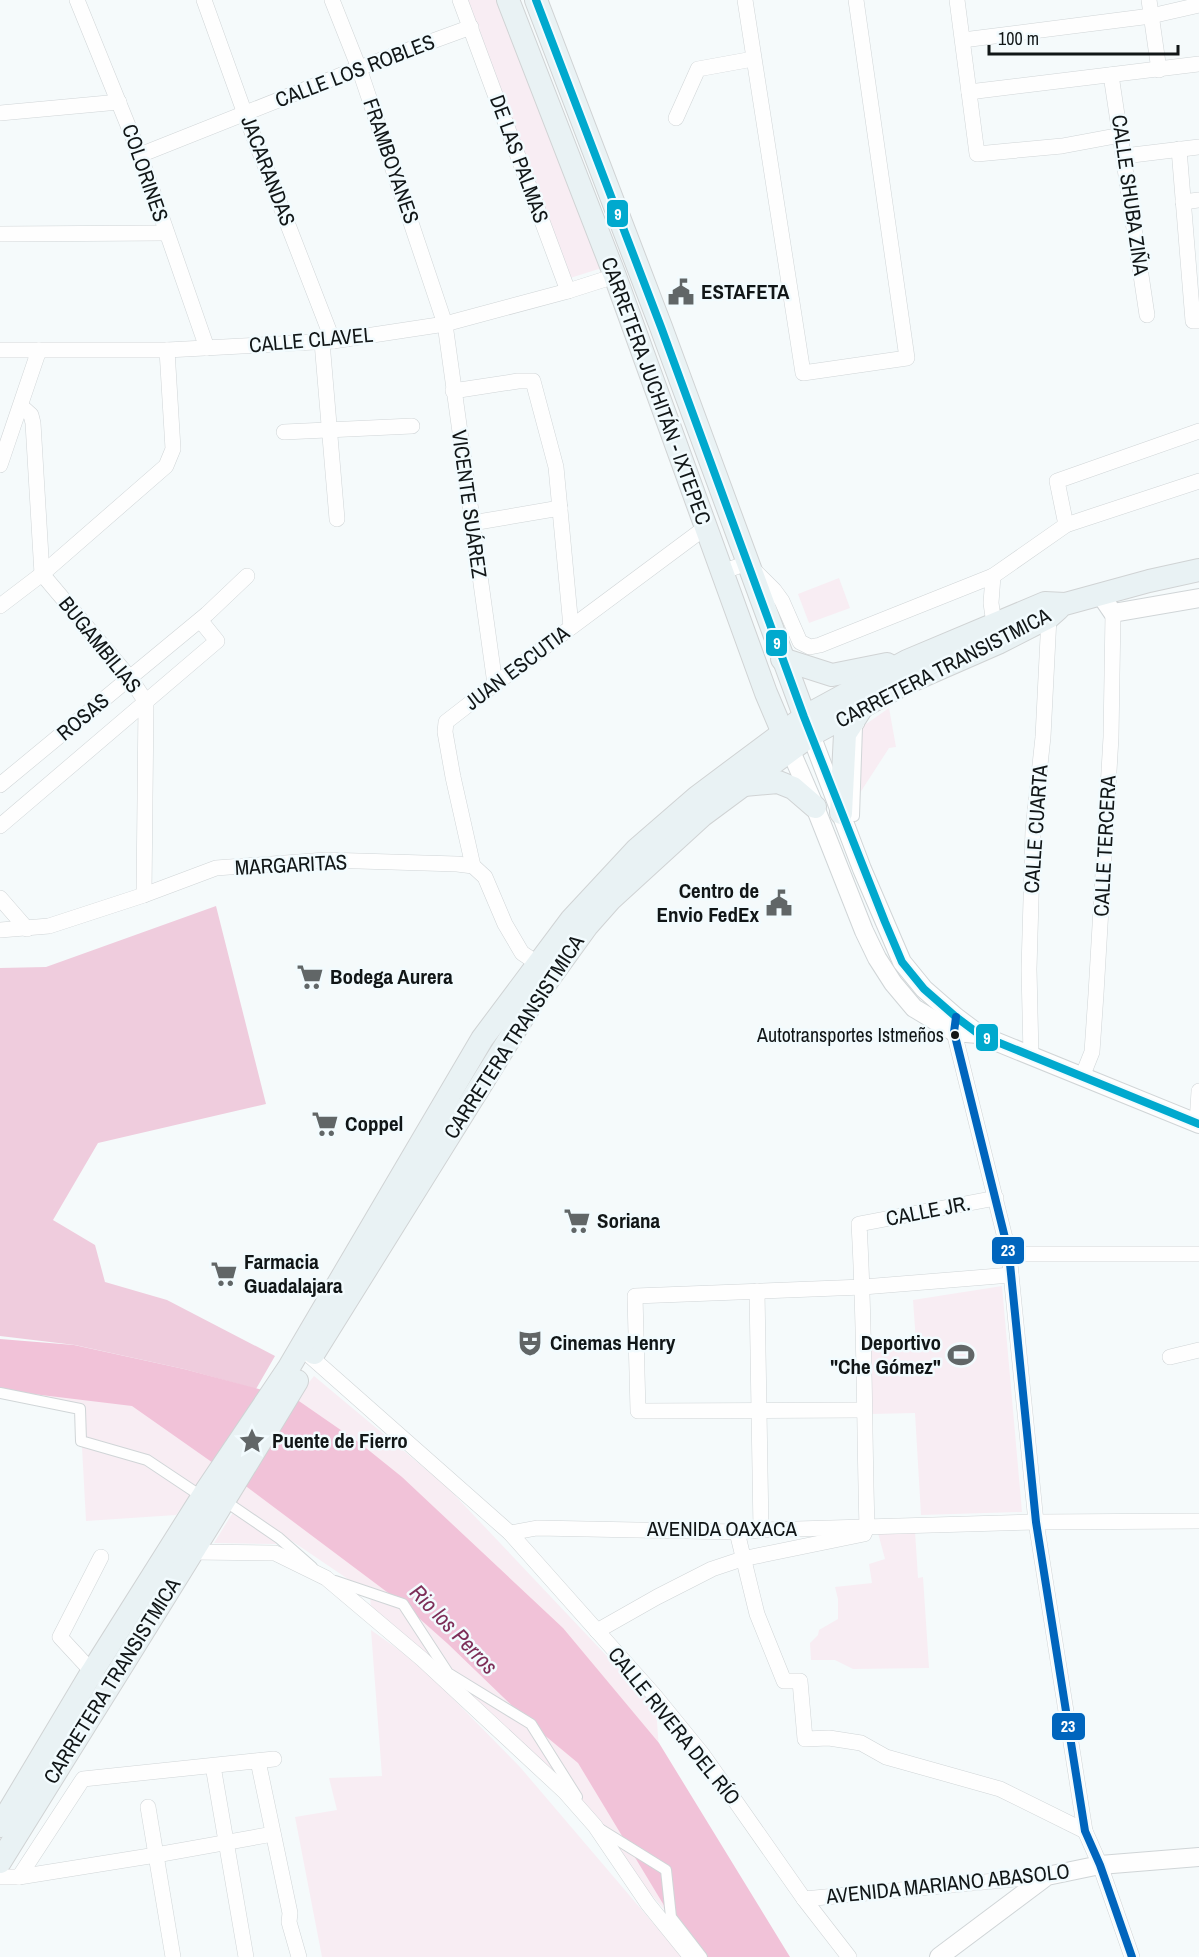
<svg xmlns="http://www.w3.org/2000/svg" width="1199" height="1957" font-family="'Archivo Narrow',sans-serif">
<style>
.green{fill:#f8edf3}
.forest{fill:#efccdd}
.water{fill:#f1c2d8}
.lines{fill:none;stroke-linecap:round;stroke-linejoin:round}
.pedestrian-casing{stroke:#d0d5d7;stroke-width:12}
.minor-casing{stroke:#d0d5d7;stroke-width:16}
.tertiary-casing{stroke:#d0d5d7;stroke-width:20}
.primary-casing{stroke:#d0d3d4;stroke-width:24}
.pedestrian{stroke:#fefefe;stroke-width:10}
.minor{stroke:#fefefe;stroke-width:15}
.tertiary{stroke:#fefefe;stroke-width:18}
.primary{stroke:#e9f2f4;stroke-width:22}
.bus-1-casing{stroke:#f2fbfe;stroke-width:12}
.bus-2-casing{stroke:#f2fbfe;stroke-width:12}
.bus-1{stroke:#00a9ce;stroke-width:8}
.bus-2{stroke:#0065bd;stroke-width:8}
.bus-dot{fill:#111617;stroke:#f2fbfe;stroke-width:2}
.labels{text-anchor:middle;stroke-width:5;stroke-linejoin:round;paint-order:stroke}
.bus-label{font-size:20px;fill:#111617;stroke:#f2fbfe;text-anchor:end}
.street-label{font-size:21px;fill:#111617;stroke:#f2fbfe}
.poi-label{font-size:21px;font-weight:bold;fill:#111617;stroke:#f2fbfe;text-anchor:start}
.water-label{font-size:22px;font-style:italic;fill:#7d2e58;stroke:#f2fbfe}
.line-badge{stroke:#f2fbfe;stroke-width:2}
.badge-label{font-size:16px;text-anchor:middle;font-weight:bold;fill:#fff}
</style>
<rect width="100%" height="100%" fill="#f5fafb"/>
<g class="green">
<polygon points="465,0 501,0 605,267 567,279"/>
<polygon points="839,578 850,608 809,623 798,594"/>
<polygon points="889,708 896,747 889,748 856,799 859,729"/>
<polygon points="1002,1286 1022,1512 921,1515 915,1413 871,1414 870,1345 916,1342 913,1300"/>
<polygon points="0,1342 295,1400 314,1376 447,1487 656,1708 671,1917 539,1767 371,1611 370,1594 202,1480 176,1515 86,1521 80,1410 6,1394"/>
<polygon points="235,1509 279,1538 276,1544 214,1543"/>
<polygon points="915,1531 918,1578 923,1577 929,1668 853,1669 835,1660 811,1660 810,1643 818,1635 819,1630 838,1619 838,1599 835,1587 872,1583 869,1564 885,1559 878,1533"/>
<polygon points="371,1630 419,1664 520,1767 682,1957 322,1957 295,1817 337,1810 329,1778 382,1776"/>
</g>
<polygon class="forest" points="216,906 266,1104 98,1143 53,1220 95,1245 105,1282 167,1300 275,1356 256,1389 184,1369 75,1345 0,1336 0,968 46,967"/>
<polygon class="water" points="0,1339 74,1345 184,1369 296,1399 361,1444 402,1477 563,1628 659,1743 790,1957 700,1957 671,1917 578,1763 531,1724 448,1644 403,1604 243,1484 132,1406 0,1390"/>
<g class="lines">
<g class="pedestrian-casing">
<g id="pedestrian">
<polyline points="854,816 857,727 859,724"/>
<polyline points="0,1393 80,1409 81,1441 147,1460 195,1492 207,1495"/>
<polyline points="222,1499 279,1538 312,1567"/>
<polyline points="335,1581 403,1604 448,1673 531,1724 577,1797"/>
<polyline points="600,1829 666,1870 671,1917 702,1957"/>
</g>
</g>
<g class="minor-casing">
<g id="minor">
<polyline points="77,0 140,155 207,348"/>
<polyline points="204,0 245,114 333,341"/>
<polyline points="332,0 359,68 445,324 495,684"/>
<polyline points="460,0 568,291"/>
<polyline points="745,0 803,373 907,358 856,0"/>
<polyline points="957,0 977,154 1062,146 1121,135"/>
<polyline points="1149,0 1159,70"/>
<polyline points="963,40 1151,16 1199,5"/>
<polyline points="1111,75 1147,315"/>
<polyline points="969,92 1199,64"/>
<polyline points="0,113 119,102"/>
<polyline points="676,118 698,69 753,59"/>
<polyline points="1179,149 1193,321 1199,321"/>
<polyline points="140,155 359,68 471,27"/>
<polyline points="1124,156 1199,147"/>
<polyline points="1183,202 1199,200"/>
<polyline points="0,234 165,233"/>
<polyline points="322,342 337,519"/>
<polyline points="0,350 167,350 333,341 445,324 568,291 615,276"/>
<polyline points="453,391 518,381 533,381 556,467 571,627"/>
<polyline points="21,406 31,415 33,423 42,574 130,678 146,702 144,895"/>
<polyline points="284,432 412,426"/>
<polyline points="0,465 39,350"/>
<polyline points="472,523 560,508"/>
<polyline points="1066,525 1057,481 1199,431"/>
<polyline points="722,572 747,563 774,590 782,601 800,642 810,647 820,645 993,576"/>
<polyline points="0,606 42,574 166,466 173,449 167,350"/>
<polyline points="995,631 991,603 993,576 1066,525 1199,481"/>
<polyline points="0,785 207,614 247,576"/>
<polyline points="0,826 217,641 200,620"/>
<polyline points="473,866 453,777 445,732 446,722 495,684 706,527"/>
<polyline points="0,898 27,929"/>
<polyline points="0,930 49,926 144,895 216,868 326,860 457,864 473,866 485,877 505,924 522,953 537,963"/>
<polyline points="955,1024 954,1032 1009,1254 1036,1522 1085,1831 1100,1865 1132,1957"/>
<polyline points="1031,1055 1029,969 1033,830 1043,737 1049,617 1048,612"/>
<polyline points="1082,1077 1092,1052 1096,994 1111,737 1113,613"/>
<polyline points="1197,1123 1199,1091"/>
<polyline points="1009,1254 1199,1254"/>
<polyline points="757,1291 761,1530"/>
<polyline points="311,1357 510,1533 537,1528 737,1532 761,1530 1036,1522 1199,1521"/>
<polyline points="1170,1357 1199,1350"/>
<polyline points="864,1410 638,1411 635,1296 863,1287 1011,1275"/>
<polyline points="737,1532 757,1614 784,1681 800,1681 805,1739 829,1738 861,1743 886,1757 1000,1789 1085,1831"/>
<polyline points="510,1533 655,1696 703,1755 804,1899 849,1957"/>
<polyline points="192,1552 275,1553 326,1578 422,1659 565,1792 595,1826 648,1904 691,1957"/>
<path d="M 597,1631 L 657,1597 L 712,1569 L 742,1559 L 864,1534 L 867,1527 C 864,1426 865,1325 859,1224 L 996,1198"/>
<polyline points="97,1677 60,1637 101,1557"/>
<polyline points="258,1761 290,1913 289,1922 299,1957"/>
<polyline points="213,1766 246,1957"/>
<polyline points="148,1807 173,1957"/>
<polyline points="0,1877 19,1877 156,1855 273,1834"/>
<polyline points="19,1877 83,1779 274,1759"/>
<polyline points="804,1899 1047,1876"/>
</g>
</g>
<g class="tertiary-casing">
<g id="tertiary">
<polyline points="1100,594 1113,613 1199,598"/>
<polyline points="811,735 862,869 902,962 924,989 956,1017 980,1035 1199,1124"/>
<polyline points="790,749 815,807 864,931 877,958 893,983 914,1008 954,1032 978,1034"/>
<polyline points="939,1957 1047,1876 1100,1865 1199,1857"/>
</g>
</g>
<g class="primary-casing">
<g id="primary">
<polyline points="508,0 615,276 766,693 788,745"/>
<polyline points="536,0 661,327 810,731"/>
<polyline points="782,659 832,675 887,664"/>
<polyline points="744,785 778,782 793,788 815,807"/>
<polyline points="841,813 845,734 861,709"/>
<polyline points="314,1353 535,998 587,926 610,900 703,815 811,735 902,685 998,643 1049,617 1058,609"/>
<polyline points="0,1826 92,1672 206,1491 288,1369 482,1039 571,920 637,849 697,797 804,717 907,661 1045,603 1065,604 1149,581 1199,570"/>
<path d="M 0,1862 C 99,1702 200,1542 297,1381"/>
</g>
</g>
<use href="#pedestrian" class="pedestrian"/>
<use href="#minor" class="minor"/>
<use href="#tertiary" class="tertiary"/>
<use href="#primary" class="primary"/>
<g class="bus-1-casing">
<polyline id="bus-1" points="536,0 661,327 804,717 885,922 902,962 924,989 956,1017 980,1035 1199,1124"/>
</g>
<g class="bus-2-casing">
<polyline id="bus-2" points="956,1017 954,1032 1009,1254 1036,1522 1085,1831 1100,1865 1132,1957"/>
</g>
<use href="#bus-1" class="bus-1"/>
<use href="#bus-2" class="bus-2"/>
</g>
<defs>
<g id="civic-bare" transform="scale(2.07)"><path d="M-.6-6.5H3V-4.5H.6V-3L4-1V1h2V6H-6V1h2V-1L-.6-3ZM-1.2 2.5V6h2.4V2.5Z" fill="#616667" stroke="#f2fbfe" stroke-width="2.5" paint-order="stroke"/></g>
<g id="supermarket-bare" transform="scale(2.07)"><path d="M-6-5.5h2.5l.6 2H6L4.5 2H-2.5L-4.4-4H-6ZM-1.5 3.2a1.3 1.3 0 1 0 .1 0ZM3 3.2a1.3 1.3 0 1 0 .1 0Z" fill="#616667" stroke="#f2fbfe" stroke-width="2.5" paint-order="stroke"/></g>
<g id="theatre-bare" transform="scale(2.07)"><path d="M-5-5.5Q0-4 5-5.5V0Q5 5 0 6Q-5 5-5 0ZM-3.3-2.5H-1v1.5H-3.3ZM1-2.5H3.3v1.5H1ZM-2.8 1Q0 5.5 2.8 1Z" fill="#616667" stroke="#f2fbfe" stroke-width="2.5" paint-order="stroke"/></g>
<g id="stadium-bare" transform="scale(2.07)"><path d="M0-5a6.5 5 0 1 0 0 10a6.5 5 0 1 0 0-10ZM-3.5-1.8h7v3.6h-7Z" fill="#616667" stroke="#f2fbfe" stroke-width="2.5" paint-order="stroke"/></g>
<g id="sight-bare" transform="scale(2.07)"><path d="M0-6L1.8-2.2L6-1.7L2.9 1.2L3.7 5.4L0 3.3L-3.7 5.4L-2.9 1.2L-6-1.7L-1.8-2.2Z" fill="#616667" stroke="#f2fbfe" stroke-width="2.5" paint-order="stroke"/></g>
</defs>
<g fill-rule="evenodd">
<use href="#civic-bare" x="681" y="292"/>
<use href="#civic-bare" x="779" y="903"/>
<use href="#supermarket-bare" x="310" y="977"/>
<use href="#supermarket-bare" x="325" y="1124"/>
<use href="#supermarket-bare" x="577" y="1221"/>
<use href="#supermarket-bare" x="224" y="1274"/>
<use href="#theatre-bare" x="530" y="1343"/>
<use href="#stadium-bare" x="961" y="1355"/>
<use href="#sight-bare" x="252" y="1441"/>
</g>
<circle class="bus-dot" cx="955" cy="1035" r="5"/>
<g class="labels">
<g class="bus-label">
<text x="944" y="1042">Autotransportes Istmeños</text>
</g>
<g class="street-label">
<text transform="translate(355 71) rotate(-21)" y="7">CALLE LOS ROBLES</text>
<text transform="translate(519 159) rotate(70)" y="7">DE LAS PALMAS</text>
<text transform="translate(391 161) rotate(71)" y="7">FRAMBOYANES</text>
<text transform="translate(268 171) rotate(69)" y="7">JACARANDAS</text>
<text transform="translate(145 173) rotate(71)" y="7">COLORINES</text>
<text transform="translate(1130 195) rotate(82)" y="7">CALLE SHUBA ZIÑA</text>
<text transform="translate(311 340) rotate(-5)" y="7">CALLE CLAVEL</text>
<text transform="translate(656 391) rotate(70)" y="7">CARRETERA JUCHITÁN - IXTEPEC</text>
<text transform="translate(469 504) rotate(82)" y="7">VICENTE SUÁREZ</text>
<text transform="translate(100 645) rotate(51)" y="7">BUGAMBILIAS</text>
<text transform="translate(517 668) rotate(-37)" y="7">JUAN ESCUTIA</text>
<text transform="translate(943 668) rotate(-27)" y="7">CARRETERA TRANSISTMICA</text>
<text transform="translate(83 717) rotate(-40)" y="7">ROSAS</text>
<text transform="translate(1036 829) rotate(-86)" y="7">CALLE CUARTA</text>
<text transform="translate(1105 846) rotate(-87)" y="7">CALLE TERCERA</text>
<text transform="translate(291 865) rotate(-3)" y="7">MARGARITAS</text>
<text transform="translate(514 1037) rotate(-57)" y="7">CARRETERA TRANSISTMICA</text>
<text transform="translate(928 1211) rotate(-11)" y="7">CALLE JR.</text>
<text x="722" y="1536">AVENIDA OAXACA</text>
<text transform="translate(112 1681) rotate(-58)" y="7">CARRETERA TRANSISTMICA</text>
<text transform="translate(674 1726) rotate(51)" y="7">CALLE RIVERA DEL RÍO</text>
<text transform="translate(948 1884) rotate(-6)" y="7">AVENIDA MARIANO ABASOLO</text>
</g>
<g class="poi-label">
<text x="701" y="299">ESTAFETA</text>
<text x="759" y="898" text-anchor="end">Centro de<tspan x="759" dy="24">Envio FedEx</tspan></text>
<text x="330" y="984">Bodega Aurera</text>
<text x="345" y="1131">Coppel</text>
<text x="597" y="1228">Soriana</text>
<text x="244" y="1269">Farmacia<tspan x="244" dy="24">Guadalajara</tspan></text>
<text x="550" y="1350">Cinemas Henry</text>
<text x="941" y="1350" text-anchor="end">Deportivo<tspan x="941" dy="24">"Che Gómez"</tspan></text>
<text x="272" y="1448">Puente de Fierro</text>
</g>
<g class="water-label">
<text transform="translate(454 1629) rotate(46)" y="8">Rio los Perros</text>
</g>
</g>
<g class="line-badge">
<rect x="606" y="199" width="23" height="29" rx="6" fill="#00a9ce"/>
<rect x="765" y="629" width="23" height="28" rx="6" fill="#00a9ce"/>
<rect x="975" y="1023" width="24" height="29" rx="6" fill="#00a9ce"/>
<rect x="991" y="1236" width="34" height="29" rx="6" fill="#0065bd"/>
<rect x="1051" y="1712" width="35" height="29" rx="6" fill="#0065bd"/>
</g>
<g class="badge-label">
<text x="618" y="220">9</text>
<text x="777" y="649">9</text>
<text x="987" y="1044">9</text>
<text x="1008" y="1256">23</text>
<text x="1068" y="1732">23</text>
</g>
<path d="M989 45v9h189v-9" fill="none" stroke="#111617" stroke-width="3"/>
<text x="998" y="45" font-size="18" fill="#111617" stroke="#f2fbfe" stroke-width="4.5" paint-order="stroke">100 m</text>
</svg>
